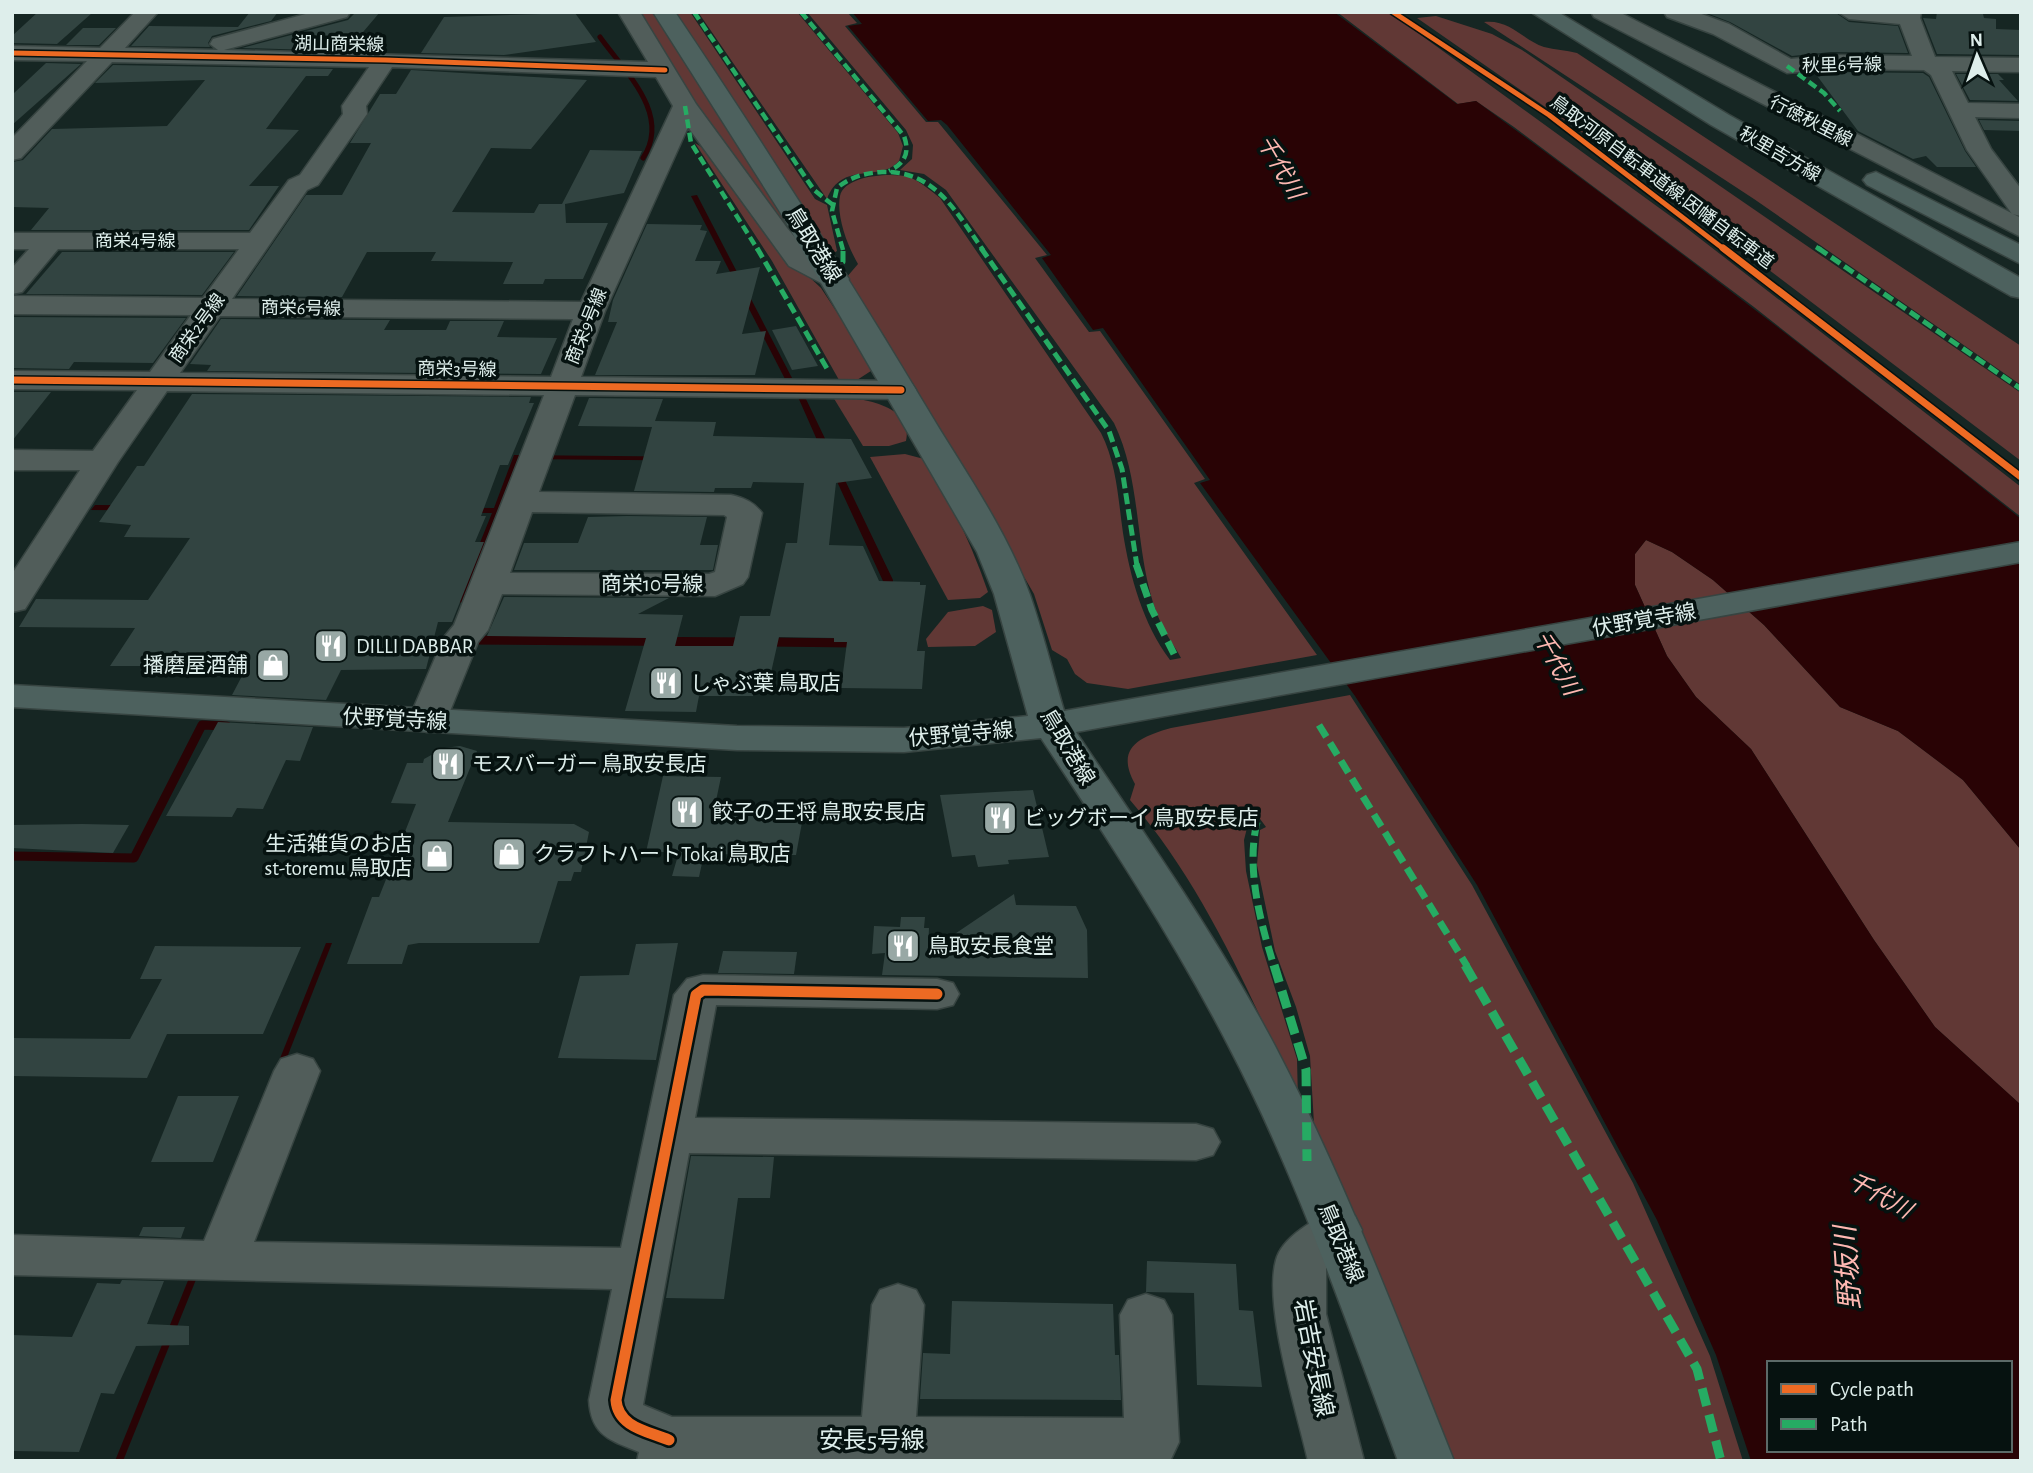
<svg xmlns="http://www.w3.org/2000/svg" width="2033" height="1473" font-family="'Alegreya Sans','Noto Sans JP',sans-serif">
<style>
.green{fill:#613835}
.water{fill:#290305;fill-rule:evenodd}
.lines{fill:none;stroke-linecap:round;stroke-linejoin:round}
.stream-far1{stroke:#290305;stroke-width:5}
.stream{stroke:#290305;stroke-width:9}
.building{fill:#324441}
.minor-casing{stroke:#374441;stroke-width:3}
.major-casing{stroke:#374441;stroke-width:3}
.minor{fill:#515d5a;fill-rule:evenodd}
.major{fill:#4d615e;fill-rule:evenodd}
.quiet-far3{stroke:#26ab63;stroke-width:4.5;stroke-dasharray:9 4.5;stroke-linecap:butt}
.quiet-far2{stroke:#26ab63;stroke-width:5;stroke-dasharray:11 5;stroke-linecap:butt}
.quiet-far1{stroke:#26ab63;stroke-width:7;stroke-dasharray:14 7;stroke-linecap:butt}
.quiet{stroke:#26ab63;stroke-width:9;stroke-dasharray:18 9;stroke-linecap:butt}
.cycleway-far2-casing{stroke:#061210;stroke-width:8}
.cycleway-far1-casing{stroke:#061210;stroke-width:10}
.cycleway-casing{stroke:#061210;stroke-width:16}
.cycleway-far2{stroke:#ed6a23;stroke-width:5}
.cycleway-far1{stroke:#ed6a23;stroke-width:7}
.cycleway{stroke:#ed6a23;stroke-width:11}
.labels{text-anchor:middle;stroke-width:7;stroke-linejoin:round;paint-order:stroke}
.far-street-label{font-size:18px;fill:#deeeeb;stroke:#061210}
.street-label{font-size:21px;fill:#deeeeb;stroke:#061210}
.poi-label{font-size:21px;fill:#deeeeb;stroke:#061210;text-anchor:start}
.water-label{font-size:23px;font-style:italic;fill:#feb8b2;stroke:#061210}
.near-street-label{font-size:24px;fill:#deeeeb;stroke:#061210}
.near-water-label{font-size:28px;font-style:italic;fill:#feb8b2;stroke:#061210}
</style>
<rect width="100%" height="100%" fill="#162623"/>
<g class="green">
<polygon points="637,12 656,12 777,201 805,256 718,140"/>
<polygon points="674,12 690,12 809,190 815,199 827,205 837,251 832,254"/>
<path d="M 698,12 L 797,12 L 898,133 L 903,146 L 899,161 C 880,183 842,160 827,199 Z"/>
<path d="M 807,12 L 847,12 L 857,23 L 845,26 L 926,122 L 938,122 L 1047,255 L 1035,258 L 1089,332 L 1100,331 L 1205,479 L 1194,483 L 1317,655 L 1128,689 L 1087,683 L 1075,674 L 1067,659 L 1052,650 L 1034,594 L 885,337 L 846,278 L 858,264 C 848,247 836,216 840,196 C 844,175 892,172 909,177 C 921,182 930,190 940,198 L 1101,433 C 1117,465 1118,498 1123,533 C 1130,577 1143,624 1170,660 L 1181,658 C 1175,646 1165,634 1160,621 C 1133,558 1144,485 1114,423 L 946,190 L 924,174 L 900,170 L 912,159 L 913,145 L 906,130 Z"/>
<polygon points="1337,12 1387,12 1407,25 1680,223 2021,487 2021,517 1754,307 1514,127 1476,101 1458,104"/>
<polygon points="1436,16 1492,34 1522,50 2021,393 2021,461 1649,179 1417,18"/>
<path d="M 1484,22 C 1510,19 1523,40 1544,47 C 1555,50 1566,50 1577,53 L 2021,346 L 2021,385 L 1754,199 Z"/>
<polygon points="695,143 703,148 791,260 821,288 874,369 857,380 839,380 772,261"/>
<path d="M 833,397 C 858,397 914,404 906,441 L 889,446 L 863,446 Z"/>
<path d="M 905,454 L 924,459 C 951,501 972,545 988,592 L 980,598 L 948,600 L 870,457 Z"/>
<polygon points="1646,540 1672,552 1713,580 1764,625 1840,707 1898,731 1963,780 2021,850 2021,1105 1935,1027 1874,940 1751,749 1696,697 1667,656 1635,585 1635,554"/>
<polygon points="983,606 992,610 996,632 975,646 928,647 926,639 948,612"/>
<path d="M 1350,695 L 1472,885 L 1633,1183 L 1710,1356 L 1743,1461 L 1444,1461 L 1315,1141 L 1310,1056 L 1296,1007 L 1275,951 L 1257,865 L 1260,830 L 1266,827 L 1252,808 L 1244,840 L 1246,871 L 1262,947 L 1297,1059 L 1298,1100 C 1251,996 1205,887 1130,800 L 1135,784 C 1115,748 1139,737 1171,728 Z"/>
</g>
<g class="water">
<path d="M 852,12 L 1334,12 L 1457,104 L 1476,101 C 1660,236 1843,375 2021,519 L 2021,850 L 1963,780 L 1898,731 L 1840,707 L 1764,625 L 1713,580 L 1672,552 L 1646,540 L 1635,554 L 1635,585 L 1667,656 L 1696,697 L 1751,749 L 1874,940 L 1935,1027 L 2021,1105 L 2021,1461 L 1751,1461 L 1716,1355 L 1657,1220 L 1477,885 L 1355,696 L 1200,483 L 1210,480 L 1103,328 L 1093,330 L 1042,258 L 1051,255 L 947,125 L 941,120 L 928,121 L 848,26 L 862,24 ZM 1769,1363 L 2010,1363 L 2010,1450 L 1769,1450 Z"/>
<polygon points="697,195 792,378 785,379 691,196"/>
<polygon points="798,397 805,397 893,580 886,647 883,581 828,462 521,459 465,603 456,602 492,513 91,510 95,505 494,508 514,455 825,458"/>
<polygon points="326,943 332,943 275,1088 277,1066"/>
<polygon points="197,1277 123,1461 115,1461 189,1278"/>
</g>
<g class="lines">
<path class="stream-far1" d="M 600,37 C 624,71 672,114 643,158"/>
<g class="stream">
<polyline points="470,640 745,642"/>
<polyline points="769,642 857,643"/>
<polyline points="12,856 134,858 202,725 227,726"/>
</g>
</g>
<g class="building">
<polygon points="38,12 92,13 57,44 12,43 12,36"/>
<polygon points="250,12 278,12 271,21 212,36 208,43 210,47 131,46 149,26 238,27"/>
<polygon points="356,12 380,12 347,51 242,48 348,20"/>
<polygon points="1704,12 1836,13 1849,22 1898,26 1908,53 1831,52 1792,56 1730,22"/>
<polygon points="1937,12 1983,14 1984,18 1996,19 1996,29 2021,30 2021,55 1937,54 1923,18 1936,19"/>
<polygon points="575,13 596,42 504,55 421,53 444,17"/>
<polygon points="83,28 116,28 99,45 66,45"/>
<polygon points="46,63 81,64 12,125 12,95"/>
<polygon points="113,65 333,69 328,76 306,76 266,129 299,130 249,186 279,186 249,230 31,230 49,208 12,207 12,162 23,160 52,129 167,126 205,80 95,83"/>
<polygon points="411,70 587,80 531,149 491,148 452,212 534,213 539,204 562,204 590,150 642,151 624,193 565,204 566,223 608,223 583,279 545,279 543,284 503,284 513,262 431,261 436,252 367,252 342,297 237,296 306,195 342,195 371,143 350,143 380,94 396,94"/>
<polygon points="1831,72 1923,73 1929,77 1965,151 1976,167 1937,167 1926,156 1913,159 1858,131 1815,73"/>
<polygon points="1956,74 1998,74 2004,80 1999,80 2018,101 1970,100"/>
<polygon points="1979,120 2021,121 2021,131 1984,130"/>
<polygon points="647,224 702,225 700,230 707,231 695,261 721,261 716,274 760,267 742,334 766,331 755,375 595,375 617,322 608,322 613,300"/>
<polygon points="62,252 234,252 202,295 26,294"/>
<polygon points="12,317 186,318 153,363 74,362 69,369 12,368"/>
<polygon points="221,319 390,320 384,330 446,330 450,321 504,321 497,337 557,338 541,374 207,371 211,365 190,364"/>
<polygon points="796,326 818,366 792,370 772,330"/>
<polygon points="12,392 51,392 12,441"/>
<polygon points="192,394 531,397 529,403 534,403 508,465 500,465 481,516 486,516 475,542 484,542 452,622 438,622 426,669 341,670 326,700 232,695 242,676 170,675 175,666 110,666 135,628 19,627 36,599 148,600 190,538 124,537 131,525 99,522 137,466 144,466"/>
<polygon points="589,398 663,399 655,421 716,422 713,436 851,439 872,478 836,483 829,545 863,546 879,581 920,582 920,585 926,585 917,651 925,651 922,689 841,688 847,642 834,642 834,638 779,637 770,677 763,677 760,692 753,692 753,696 699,696 696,712 625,711 646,638 487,636 504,597 669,598 638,614 683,615 675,646 733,646 740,616 770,616 786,543 797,543 804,483 753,482 751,488 715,488 714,492 634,491 652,427 578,426"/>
<polygon points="627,516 707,517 700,545 718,545 713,570 514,570 524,543 578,543 588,517"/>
<polygon points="218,722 313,727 300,761 286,760 263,809 237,808 232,817 166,816"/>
<polygon points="460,746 477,751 448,822 574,824 589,832 581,872 574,872 571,881 558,881 539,943 419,943 408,945 402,964 347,964 372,897 379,897 416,804 391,803 407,763 423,763 424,759 444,748"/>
<polygon points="663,776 721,777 713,815 803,817 796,855 704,854 699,877 672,876 679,852 646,852"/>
<polygon points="1033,790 1049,857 1008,860 1009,864 978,867 975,855 952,857 940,795"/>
<polygon points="82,824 129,825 113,853 12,848 12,825"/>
<polygon points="1014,894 1016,905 1076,906 1087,930 1088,978 882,975 885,953 872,954 874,926 900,927 901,917 925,917 924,928 929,928 928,952"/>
<polygon points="678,943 656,1060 558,1058 580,976 629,975 636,944"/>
<polygon points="155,946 301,947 263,1034 167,1034 147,1078 12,1076 12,1038 130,1039 162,979 140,979"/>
<polygon points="723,951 797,952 794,974 718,973"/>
<polygon points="178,1096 239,1096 213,1162 151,1162"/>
<polygon points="691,1156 774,1157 770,1198 738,1198 724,1299 666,1298"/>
<polygon points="143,1227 185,1227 181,1238 139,1236"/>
<polygon points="1147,1261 1236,1264 1239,1310 1253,1311 1262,1387 1197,1385 1194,1293 1146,1292"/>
<polygon points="122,1280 164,1281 147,1324 189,1326 189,1345 136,1346 114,1394 101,1393 79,1452 12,1451 12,1335 72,1337 97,1283 120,1284"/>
<polygon points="952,1301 1113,1304 1115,1355 1119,1355 1121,1400 920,1399 923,1353 950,1354"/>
</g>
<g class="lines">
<g class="minor-casing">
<g id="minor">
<path d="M 135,12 L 158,12 L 125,48 L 218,50 L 210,44 L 213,39 L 313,12 L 350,12 L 347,17 L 224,50 L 648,62 L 618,12 L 640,12 L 696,104 L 787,228 L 809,254 L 845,273 L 849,279 L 845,285 L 835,287 L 825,285 L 789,266 L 688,127 L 605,311 L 581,377 L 901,381 L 912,384 L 916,390 L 912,396 L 901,399 L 575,395 L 539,492 L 731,495 C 744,498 754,502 762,513 L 748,577 L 743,584 L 715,596 L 502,594 L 488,630 L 478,642 L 446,721 L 440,729 L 427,732 L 414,729 L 408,721 L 444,637 L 454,625 L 544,395 L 167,391 L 118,462 L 25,609 L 12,612 L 12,574 L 80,470 L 12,470 L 12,450 L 93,451 L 137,390 L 12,389 L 12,371 L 150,372 L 191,315 L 12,314 L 12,296 L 203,298 L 239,249 L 58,249 L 22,292 L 12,294 L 12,268 L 29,249 L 12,249 L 12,233 L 250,233 L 289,180 L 300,175 L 343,114 L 342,106 L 369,67 L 112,62 L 21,158 L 12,160 L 12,138 L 87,61 L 12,60 L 12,46 L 100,48 ZM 392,67 L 656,77 L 673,106 L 581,302 L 232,299 L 307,190 L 318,185 L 367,114 L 366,106 ZM 220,316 L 573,319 L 551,377 L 180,373 ZM 532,512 L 724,515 L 727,517 L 715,572 L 709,574 L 510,573 Z"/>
<polygon points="1591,12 1619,12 2021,218 2021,237 1594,17"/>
<polygon points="1664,12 1696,12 1729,24 1791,59 1831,55 1912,56 1900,24 1849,19 1838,12 1921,12 1920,18 1935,57 2021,58 2021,72 1952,71 1968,103 2021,104 2021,118 1975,117 1991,149 2021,189 2021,216 2012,214 1967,150 1931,75 1924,70 1831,69 1787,73 1713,34 1667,17"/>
<path d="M 703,975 L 937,979 L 953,983 L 959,994 L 953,1005 L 937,1009 L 716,1005 L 695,1118 L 1196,1124 L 1213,1129 L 1220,1142 L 1213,1155 L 1196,1160 L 689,1153 L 643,1405 L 672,1417 L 862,1417 L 872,1305 L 880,1290 L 898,1284 L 916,1290 L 924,1305 L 916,1417 L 1124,1418 L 1120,1315 L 1128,1300 L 1146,1294 L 1164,1300 L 1172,1315 L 1179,1442 L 1171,1459 L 637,1461 L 639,1452 C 610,1440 591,1436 589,1400 L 612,1289 L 12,1275 L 12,1235 L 204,1241 L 274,1071 L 281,1059 L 297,1054 L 313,1059 L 320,1071 L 254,1242 L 621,1248 L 674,995 L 687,979 Z"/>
<path d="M 1337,1211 L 1355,1216 L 1362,1230 L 1355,1244 L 1326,1268 L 1326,1314 L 1364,1461 L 1308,1461 C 1297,1412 1263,1306 1276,1260 C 1282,1237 1316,1217 1337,1211 Z"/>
</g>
</g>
<g class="major-casing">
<g id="major">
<path d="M 653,12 L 675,12 C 762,141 845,272 925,405 C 961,466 1006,528 1030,595 C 1043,633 1053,673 1064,711 L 2021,542 L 2021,562 L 1076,732 C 1145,835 1217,936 1275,1046 C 1345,1180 1398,1321 1454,1461 L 1398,1461 C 1346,1321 1297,1177 1228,1045 C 1173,938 1107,838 1041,738 L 904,752 L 737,750 L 12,707 L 12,685 L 737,726 L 904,728 L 1028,716 L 994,594 L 977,552 L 780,212 Z"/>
<polygon points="1531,12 1558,12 1729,115 2021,278 2021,298 2011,296 1711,125"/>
<polygon points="1876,172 2021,245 2021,264 1867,185 1863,180 1867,175"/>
</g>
</g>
<use href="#minor" class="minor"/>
<use href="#major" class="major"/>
<g class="quiet-far3">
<polyline points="694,12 814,190 833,205"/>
<path d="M 801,12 L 904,136 C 910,153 905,163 889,171"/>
<polyline points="1787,66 1824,93 1840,111"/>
<polyline points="685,106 691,143 758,250"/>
<polyline points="1816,247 1821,250"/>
<path d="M 843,250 L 832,211 L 837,188 C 850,177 865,173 882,172 C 935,170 956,212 983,250"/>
</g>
<g class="quiet-far2">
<polyline points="757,248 829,372"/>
<polyline points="981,248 1109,431 1122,469 1137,566"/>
<polyline points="1818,248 2021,389"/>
<polyline points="829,270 843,262 843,248"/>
</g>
<g class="quiet-far1">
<polyline points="1136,564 1152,610 1174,654"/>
<polyline points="1319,725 1467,966"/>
<path d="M 1257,822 C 1246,869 1260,921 1274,966"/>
</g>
<g class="quiet">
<polyline points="1274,965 1306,1070 1307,1161"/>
<polyline points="1465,965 1697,1369 1721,1461"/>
</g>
<g class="cycleway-far2-casing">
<g id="cycleway-far2">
<polyline points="1393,12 1549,115 1725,250"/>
<polyline points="12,53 385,60 665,70"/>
</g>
</g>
<g class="cycleway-far1-casing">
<g id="cycleway-far1">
<polyline points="1723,248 2021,477"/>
<polyline points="12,380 901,390"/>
</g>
</g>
<g class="cycleway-casing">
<path id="cycleway" d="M 669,1440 C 647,1431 618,1427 616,1400 L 696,995 L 703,990 L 937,994"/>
</g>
<use href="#cycleway-far2" class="cycleway-far2"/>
<use href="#cycleway-far1" class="cycleway-far1"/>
<use href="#cycleway" class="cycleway"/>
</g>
<defs>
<g id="restaurant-square" transform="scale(1.75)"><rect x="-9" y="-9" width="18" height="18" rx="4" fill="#98a8a5" stroke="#061210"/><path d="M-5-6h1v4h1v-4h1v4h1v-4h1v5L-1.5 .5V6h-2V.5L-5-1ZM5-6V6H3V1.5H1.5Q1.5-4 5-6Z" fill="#fff"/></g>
<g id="shop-square" transform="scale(1.75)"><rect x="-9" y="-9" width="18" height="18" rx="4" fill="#98a8a5" stroke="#061210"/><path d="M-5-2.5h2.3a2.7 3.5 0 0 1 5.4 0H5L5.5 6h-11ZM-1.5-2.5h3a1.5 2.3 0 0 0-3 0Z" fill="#fff"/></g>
</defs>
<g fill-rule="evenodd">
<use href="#restaurant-square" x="331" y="646"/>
<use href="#shop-square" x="273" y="665"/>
<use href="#restaurant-square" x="666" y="683"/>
<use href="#restaurant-square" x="448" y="764"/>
<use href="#restaurant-square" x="687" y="812"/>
<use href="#restaurant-square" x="1000" y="818"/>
<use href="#shop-square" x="509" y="854"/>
<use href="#shop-square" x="437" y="856"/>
<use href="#restaurant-square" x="903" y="946"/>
</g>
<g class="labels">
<g class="far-street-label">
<text transform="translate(339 44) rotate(1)" y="6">湖山商栄線</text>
<text transform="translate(1842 65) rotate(-1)" y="6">秋里6号線</text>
<text transform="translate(1811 121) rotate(27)" y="6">行徳秋里線</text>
<text transform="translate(1780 154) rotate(30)" y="6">秋里吉方線</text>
<text transform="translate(1662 182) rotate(37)" y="6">鳥取河原自転車道線;因幡自転車道</text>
<text x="135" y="247">商栄4号線</text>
<text transform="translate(301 308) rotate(1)" y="6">商栄6号線</text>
<text transform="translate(586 326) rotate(-68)" y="6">商栄9号線</text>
<text transform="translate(197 328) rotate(-54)" y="6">商栄2号線</text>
<text transform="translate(457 369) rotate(1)" y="6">商栄3号線</text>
</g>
<g class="street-label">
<text transform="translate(814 245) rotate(58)" y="7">鳥取港線</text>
<text x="652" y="591">商栄10号線</text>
<text transform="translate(1644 620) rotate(-10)" y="7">伏野覚寺線</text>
<text transform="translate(395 719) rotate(3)" y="7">伏野覚寺線</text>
<text transform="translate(961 734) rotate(-5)" y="7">伏野覚寺線</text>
<text transform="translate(1068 747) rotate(59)" y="7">鳥取港線</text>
<text transform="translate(1341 1243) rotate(67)" y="7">鳥取港線</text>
</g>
<g class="poi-label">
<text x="356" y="653">DILLI DABBAR</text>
<text x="248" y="672" text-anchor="end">播磨屋酒舗</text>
<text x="690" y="690">しゃぶ葉 鳥取店</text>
<text x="472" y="771">モスバーガー 鳥取安長店</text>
<text x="712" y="819">餃子の王将 鳥取安長店</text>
<text x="1024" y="825">ビッグボーイ 鳥取安長店</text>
<text x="412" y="851" text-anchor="end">生活雑貨のお店<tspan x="412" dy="24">st-toremu 鳥取店</tspan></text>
<text x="534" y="861">クラフトハートTokai 鳥取店</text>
<text x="928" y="953">鳥取安長食堂</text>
</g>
<g class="water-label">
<text transform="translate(1281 167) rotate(60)" y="8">千代川</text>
<text transform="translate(1557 663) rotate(61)" y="8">千代川</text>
<text transform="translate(1880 1195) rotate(29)" y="8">千代川</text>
</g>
<g class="near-street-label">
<text transform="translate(1314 1358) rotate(79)" y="8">岩吉安長線</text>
<text x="872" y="1448">安長5号線</text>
</g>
<g class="near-water-label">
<text transform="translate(1847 1268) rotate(-94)" y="10">野坂川</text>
</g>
</g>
<rect width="2033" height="1473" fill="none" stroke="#deeeeb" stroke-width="28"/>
<rect x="1767" y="1361" width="245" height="91" fill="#061210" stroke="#5c6a68" stroke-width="2"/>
<rect x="1781" y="1384" width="35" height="10" fill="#ed6a23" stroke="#5c6a68" stroke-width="2"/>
<text x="1830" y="1396" font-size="21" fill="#deeeeb">Cycle path</text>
<rect x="1781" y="1419" width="35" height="10" fill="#26ab63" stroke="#5c6a68" stroke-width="2"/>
<text x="1830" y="1431" font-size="21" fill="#deeeeb">Path</text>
<g transform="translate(1977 56) rotate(358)" stroke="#061210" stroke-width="5" paint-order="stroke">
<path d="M0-5L12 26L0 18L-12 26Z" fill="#deeeeb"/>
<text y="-10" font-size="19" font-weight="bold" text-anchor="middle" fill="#deeeeb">N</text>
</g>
</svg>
